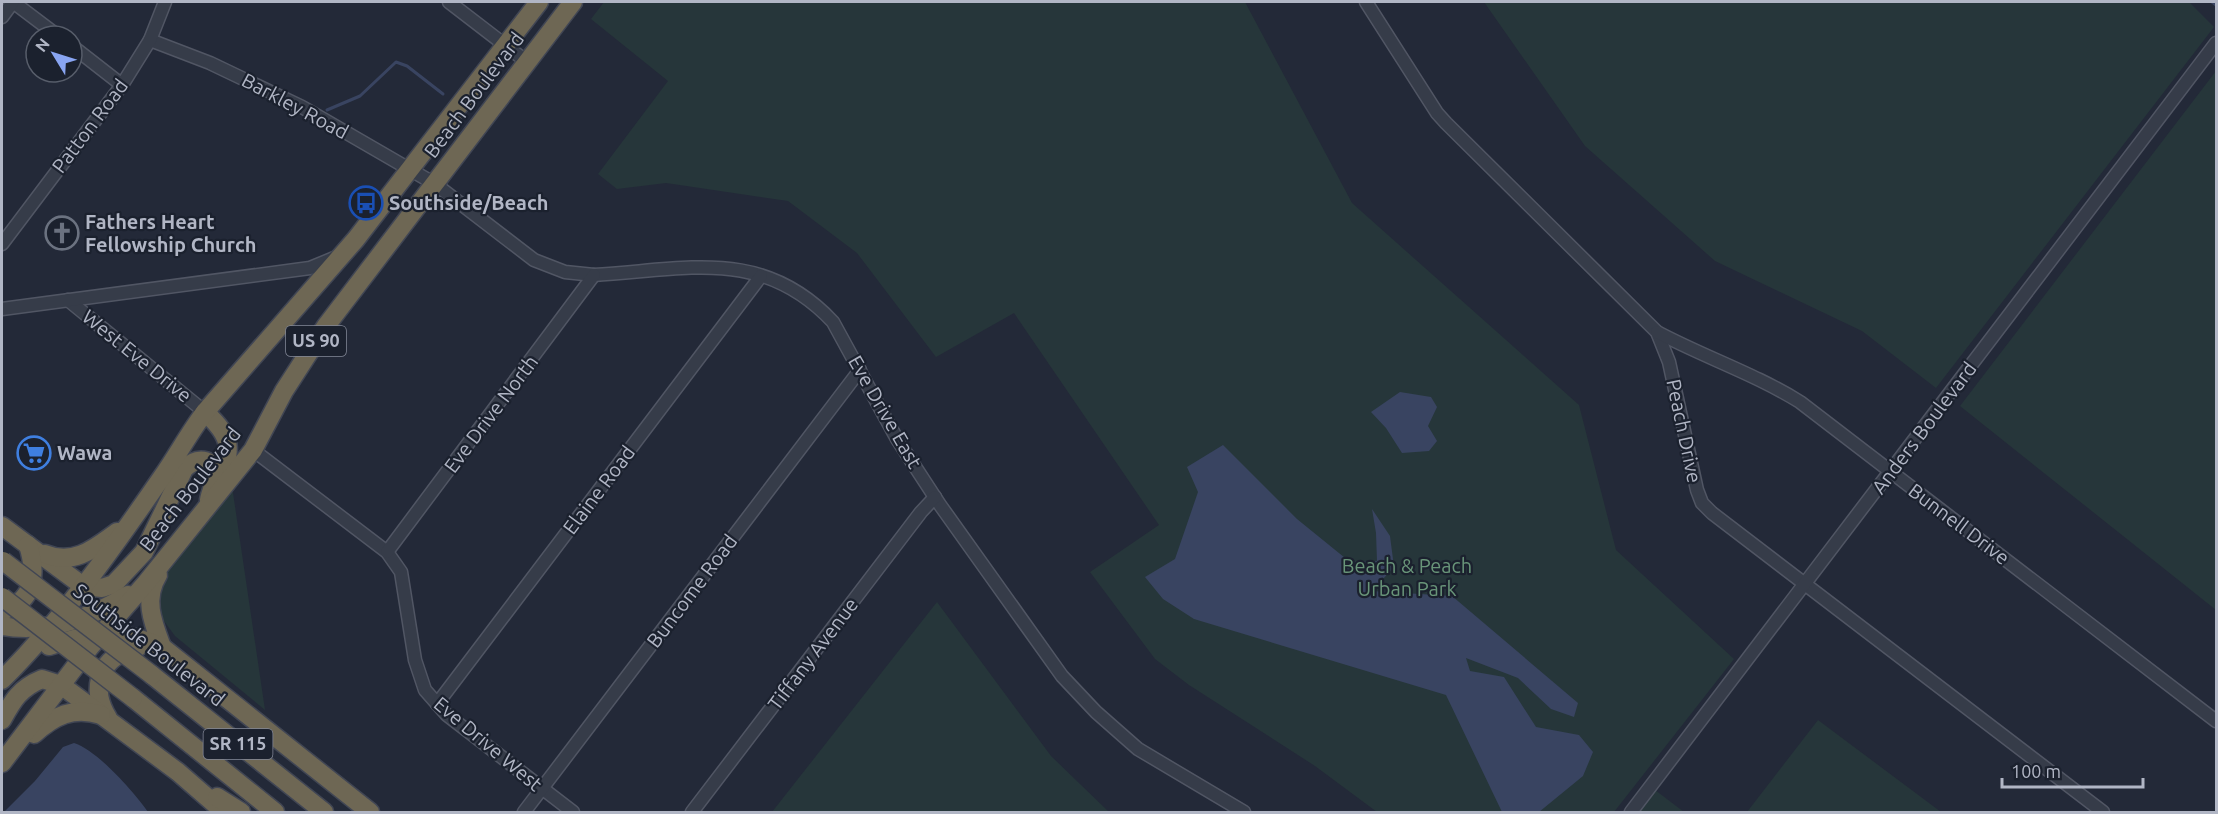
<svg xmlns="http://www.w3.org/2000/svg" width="2218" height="814" font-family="Ubuntu,sans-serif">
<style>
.green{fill:#26363a}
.water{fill:#394461}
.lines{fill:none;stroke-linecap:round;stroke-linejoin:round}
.stream{stroke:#394461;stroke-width:3}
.minor-casing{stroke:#515664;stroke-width:15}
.highway-casing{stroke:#414654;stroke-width:21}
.minor{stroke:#363c49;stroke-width:12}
.highway{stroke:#6e6754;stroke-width:18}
.highway-bridge-casing{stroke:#414654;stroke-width:21;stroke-linecap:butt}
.highway-bridge{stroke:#6e6754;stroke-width:18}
.labels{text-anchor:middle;stroke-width:4.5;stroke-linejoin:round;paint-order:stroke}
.shield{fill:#1b212e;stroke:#848998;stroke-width:1.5}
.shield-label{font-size:18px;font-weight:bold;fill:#b1b6c5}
.street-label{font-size:20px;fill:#b1b6c5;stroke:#1b212e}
.poi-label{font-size:20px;font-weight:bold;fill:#b1b6c5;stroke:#1b212e;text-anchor:start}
.park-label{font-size:20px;fill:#699579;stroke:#1b212e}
</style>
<rect width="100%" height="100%" fill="#232938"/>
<g class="green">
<polygon points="604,2 1245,2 1352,203 1579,405 1616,550 1734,659 1614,812 1377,812 1315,766 1189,685 1155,659 1090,572 1159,525 1014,313 936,357 857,253 788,201 666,183 617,189 598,174 668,81 591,19"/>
<polygon points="1484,2 2189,2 2214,27 1936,388 1862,331 1715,261 1585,146"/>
<polygon points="2216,71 2216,610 1960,406"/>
<polygon points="232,486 265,710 175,636 161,617 157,584 173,561"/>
<polygon points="937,602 1051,756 1109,812 772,812"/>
<polygon points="1818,720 1941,812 1747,812"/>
<polygon points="1655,790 1684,812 1638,812"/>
</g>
<g class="water">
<polygon points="1400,392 1431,397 1437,407 1428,426 1437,441 1429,451 1402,453 1386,428 1371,412"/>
<polygon points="1223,445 1297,519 1350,562 1377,561 1376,533 1372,509 1390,536 1394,567 1372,591 1452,596 1578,703 1574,717 1551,709 1518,678 1466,658 1470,671 1504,677 1536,727 1579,735 1593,752 1583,776 1539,812 1502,812 1446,695 1194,619 1163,599 1145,577 1175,559 1198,492 1187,467"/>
<path d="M 74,743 C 97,750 134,792 148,812 L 4,812 L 35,781 L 63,747 Z"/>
</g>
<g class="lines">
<g class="stream">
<polyline points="2212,2 2216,5"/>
<polyline points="327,110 360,96 396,62 407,66 443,94"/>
</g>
<g class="minor-casing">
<g id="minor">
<polyline points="13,2 58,36"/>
<polyline points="449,2 527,62"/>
<polyline points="1366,2 1437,113 1446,123 1657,332 1669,362 1697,490 1702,503 1712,513 2103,812"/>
<polyline points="2,17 13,2"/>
<path d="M 150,40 L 210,63 L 302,107 L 435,184 L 534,260 L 565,272 L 594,275 C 685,270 762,246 833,322 L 897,439 L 940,505 L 1062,676 L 1096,712 L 1138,749 L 1244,812"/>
<polyline points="72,46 122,85"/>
<polyline points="2,244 122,85 150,40 165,2"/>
<polyline points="68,300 205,412"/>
<polyline points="2,309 310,268 339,256"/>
<path d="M 1657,332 C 1704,357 1755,374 1800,402 L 2216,721"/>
<polyline points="253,450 387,552 401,572 415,660 425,690 447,715 573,812"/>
<polyline points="387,552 594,275"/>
<polyline points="437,704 761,276"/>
<polyline points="524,812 860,370"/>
<polyline points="692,812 921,512 935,497"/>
<polyline points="1631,812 2216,43"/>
</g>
</g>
<g class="highway-casing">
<g id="highway">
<path d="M 205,412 C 234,439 231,448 220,484"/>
<path d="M 2,526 L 83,586 L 102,588 L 114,584 L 144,552 L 184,469 C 196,457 214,456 215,477 C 215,484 210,493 209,500"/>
<path d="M 45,554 C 74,566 95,548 117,532"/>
<path d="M 158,575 C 143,599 153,623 162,647"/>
<path d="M 2,611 C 35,601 37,574 28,545"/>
<path d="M 2,626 C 46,634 90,618 128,595"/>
<path d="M 49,646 C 96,632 116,628 162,647 L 370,812"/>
<polyline points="152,675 324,812"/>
<path d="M 2,680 C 63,619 113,548 162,477 C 177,456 189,433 205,412 L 356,239 L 539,2"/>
<polyline points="133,698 275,812"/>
<path d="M 108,718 C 89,687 100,656 137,648"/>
<path d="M 2,720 C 13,700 20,688 42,679 L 61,685 L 178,772 L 224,812"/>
<path d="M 34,734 C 54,716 73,706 101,715"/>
<polyline points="2,763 90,647 146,583 253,450 284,391 326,326 573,2"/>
<polyline points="217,797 241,812"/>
</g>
</g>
<use href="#minor" class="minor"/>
<use href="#highway" class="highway"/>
<g class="highway-bridge-casing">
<g id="highway-bridge">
<polyline points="3,561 152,675"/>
<polyline points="2,597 133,698"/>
</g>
</g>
<use href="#highway-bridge" class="highway-bridge"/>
</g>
<defs>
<g id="bus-ring" transform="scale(1.725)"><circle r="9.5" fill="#1b212e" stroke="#1a4fb4" stroke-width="1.5"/><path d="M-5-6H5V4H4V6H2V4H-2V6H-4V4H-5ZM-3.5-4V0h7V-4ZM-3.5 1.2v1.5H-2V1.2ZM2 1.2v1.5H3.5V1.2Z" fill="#1a4fb4"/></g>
<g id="church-ring" transform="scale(1.725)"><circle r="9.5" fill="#1b212e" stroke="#6b7280" stroke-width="1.5"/><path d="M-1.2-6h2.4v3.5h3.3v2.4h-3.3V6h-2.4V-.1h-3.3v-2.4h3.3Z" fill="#6b7280"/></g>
<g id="supermarket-ring" transform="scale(1.725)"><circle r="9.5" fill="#1b212e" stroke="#3f7fe0" stroke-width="1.5"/><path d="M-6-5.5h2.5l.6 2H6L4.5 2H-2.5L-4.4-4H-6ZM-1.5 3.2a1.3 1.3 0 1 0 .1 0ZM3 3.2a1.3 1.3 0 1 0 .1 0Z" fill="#3f7fe0"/></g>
</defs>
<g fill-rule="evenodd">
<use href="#bus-ring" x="366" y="203"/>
<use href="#church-ring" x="62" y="233"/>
<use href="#supermarket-ring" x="34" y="453"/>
</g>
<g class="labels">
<g class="shield">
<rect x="286" y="326" width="60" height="30" rx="4.5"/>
<rect x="203.5" y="729" width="69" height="30" rx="4.5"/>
</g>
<g class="shield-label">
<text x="316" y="347">US 90</text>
<text x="238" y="750">SR 115</text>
</g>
<g class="street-label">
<text transform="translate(474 95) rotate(-53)" y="7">Beach Boulevard</text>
<text transform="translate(295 106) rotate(28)" y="7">Barkley Road</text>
<text transform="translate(90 126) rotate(-53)" y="7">Patton Road</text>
<text transform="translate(137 356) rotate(39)" y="7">West Eve Drive</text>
<text transform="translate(885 412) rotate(60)" y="7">Eve Drive East</text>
<text transform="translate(491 414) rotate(-53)" y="7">Eve Drive North</text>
<text transform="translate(1924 428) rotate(-53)" y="7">Anders Boulevard</text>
<text transform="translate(1684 431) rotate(78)" y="7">Peach Drive</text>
<text transform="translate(190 489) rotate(-52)" y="7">Beach Boulevard</text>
<text transform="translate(599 490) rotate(-53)" y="7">Elaine Road</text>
<text transform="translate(1959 524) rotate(37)" y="7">Bunnell Drive</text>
<text transform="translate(692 591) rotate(-53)" y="7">Buncome Road</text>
<text transform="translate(149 645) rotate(38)" y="7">Southside Boulevard</text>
<text transform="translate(813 654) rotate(-53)" y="7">Tiffany Avenue</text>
<text transform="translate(488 744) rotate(40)" y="7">Eve Drive West</text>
</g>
<g class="poi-label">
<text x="389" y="210">Southside/Beach</text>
<text x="85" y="229">Fathers Heart<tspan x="85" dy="23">Fellowship Church</tspan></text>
<text x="57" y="460">Wawa</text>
</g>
<g class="park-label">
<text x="1407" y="573">Beach &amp; Peach<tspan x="1407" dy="23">Urban Park</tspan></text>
</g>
</g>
<rect width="2218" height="814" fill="none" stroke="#b1b6c5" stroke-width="6"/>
<g transform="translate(54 54) rotate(308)"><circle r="28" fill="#1b212e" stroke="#575d6a" stroke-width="1.5"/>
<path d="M0-4.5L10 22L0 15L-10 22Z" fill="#89a5f2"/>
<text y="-9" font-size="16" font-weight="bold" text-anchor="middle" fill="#b1b6c5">N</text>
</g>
<path d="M2002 778v9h141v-9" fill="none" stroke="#b1b6c5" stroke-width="3"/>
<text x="2011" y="778" font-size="18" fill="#b1b6c5" stroke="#1b212e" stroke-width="4.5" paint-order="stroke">100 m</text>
</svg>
